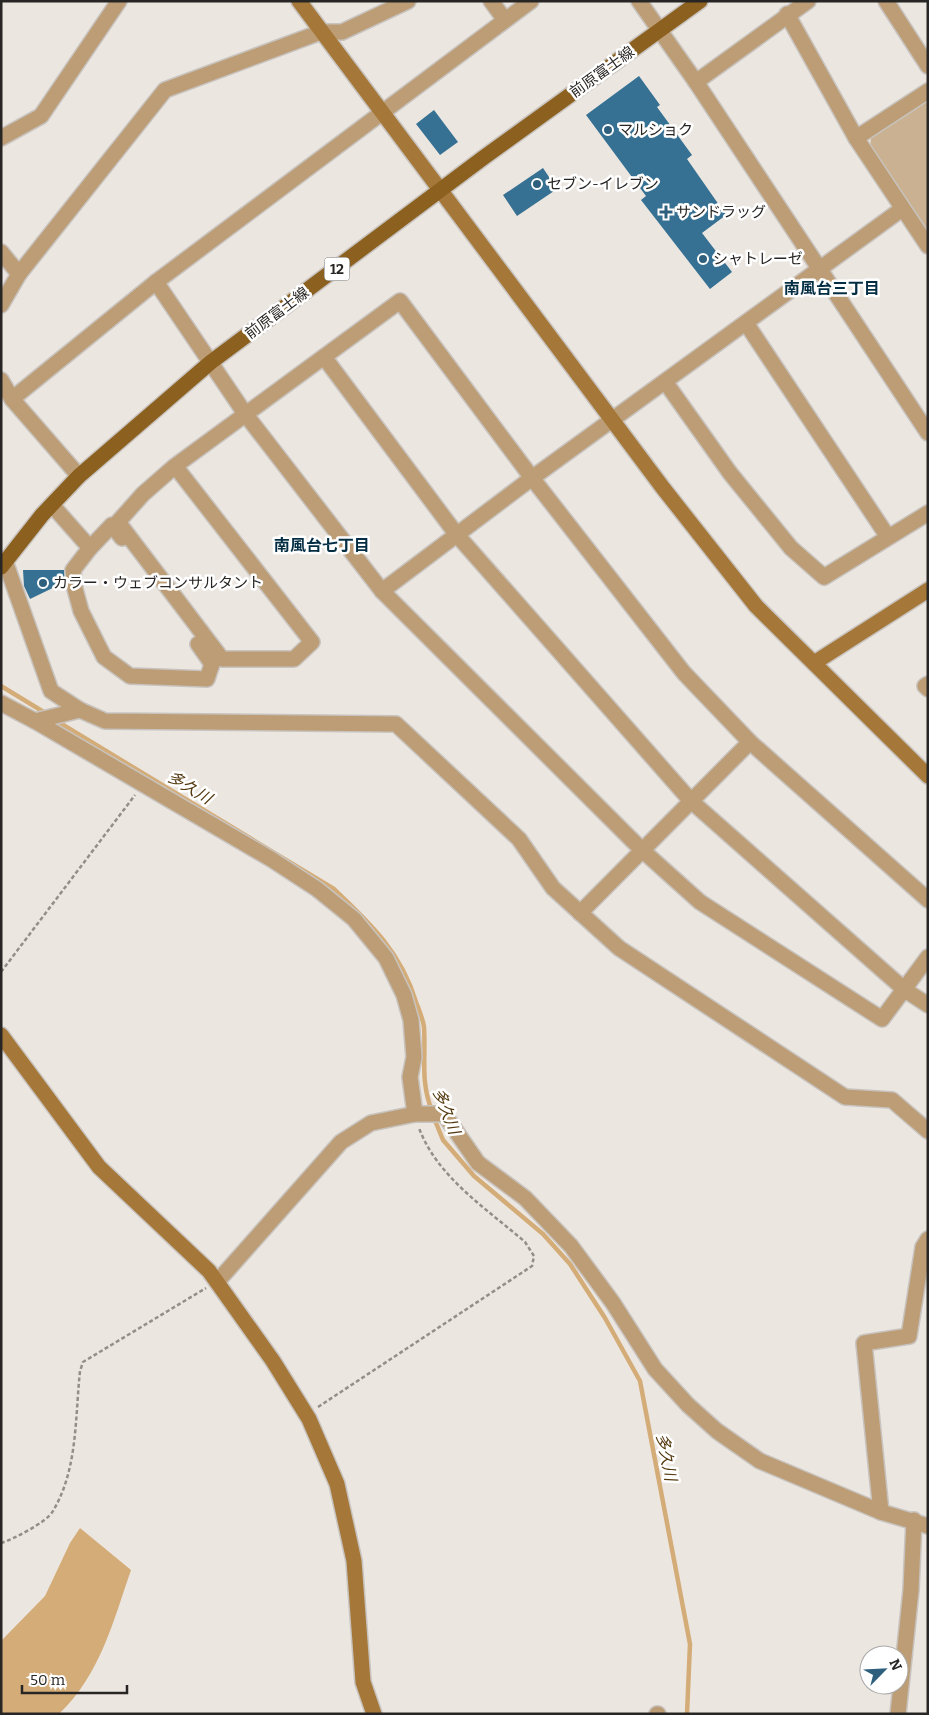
<svg xmlns="http://www.w3.org/2000/svg" width="929" height="1715" font-family="Bitter,'Noto Sans JP',serif">
<style>
.green{fill:#cab191}
.water{fill:#d4ac78}
.lines{fill:none;stroke-linecap:round;stroke-linejoin:round}
.stream{stroke:#d4ac78;stroke-width:4.5}
.building{fill:#367194}
.street-casing{stroke:#c8c3be;stroke-width:18}
.secondary-casing{stroke:#c8c3be;stroke-width:18}
.primary-casing{stroke:#c8c3be;stroke-width:18}
.path{stroke:#928f8b;stroke-width:2.5;stroke-dasharray:4 2.5;stroke-linecap:butt}
.street{stroke:#bc9d76;stroke-width:15}
.secondary{stroke:#a5783a;stroke-width:15}
.primary{stroke:#8c611f;stroke-width:15}
.poi-dot{fill:#2e5f7c;stroke:#fff;stroke-width:2}
.labels{text-anchor:middle;stroke-width:5;stroke-linejoin:round;paint-order:stroke}
.shield{fill:#fff;stroke:#686766;stroke-width:1}
.shield-label{font-size:14px;font-weight:bold;fill:#282624}
.street-label{font-size:15px;fill:#282624;stroke:#fff}
.poi-label{font-size:15px;fill:#282624;stroke:#fff;text-anchor:start}
.neighbourhood-label{font-size:16px;font-weight:bold;fill:#022d43;stroke:#fff}
.water-label{font-size:16px;font-style:italic;fill:#553a10;stroke:#fff}
</style>
<rect width="100%" height="100%" fill="#ebe6e0"/>
<polygon class="green" points="928,101 928,231 870,148 871,137"/>
<path class="water" d="M 80,1528 L 131,1570 C 113,1622 100,1675 59,1714 L 1,1714 L 1,1641 L 45,1596 L 70,1543 Z"/>
<g class="lines">
<g class="stream">
<polyline points="1,686 47,714"/>
<path d="M 55,720 L 334,889 C 370,923 401,952 416,1002 C 419,1010 423,1019 424,1027 C 426,1058 420,1081 432,1111"/>
<polyline points="434,1118 443,1140 474,1176 543,1234 570,1264 605,1318 640,1381 690,1644 687,1714"/>
</g>
</g>
<g class="building">
<polygon points="639,76 660,105 657,107 692,155 687,159 726,215 702,233 732,272 710,289 641,200 646,196 586,115"/>
<polygon points="434,110 458,142 440,155 416,124"/>
<polygon points="543,168 557,189 517,216 503,195"/>
<polygon points="23,570 64,570 65,582 30,599 24,586"/>
</g>
<g class="lines">
<g class="street-casing">
<g id="street">
<polyline points="491,1 505,20"/>
<polyline points="639,1 696,82 928,433"/>
<polyline points="886,1 928,66"/>
<polyline points="787,14 856,138 928,246"/>
<polyline points="696,82 808,1"/>
<polyline points="1,138 41,116 119,1"/>
<polyline points="856,138 928,91"/>
<polyline points="1,252 19,274"/>
<polyline points="156,282 246,415 382,591 642,850 700,902 882,1019 928,957"/>
<polyline points="1,305 19,274 165,90 321,32 342,32 408,1"/>
<polyline points="746,323 888,537"/>
<polyline points="324,357 457,535 691,801 905,990 928,1005"/>
<polyline points="1,380 12,399 79,476"/>
<polyline points="666,383 730,473 791,548 824,577 928,513"/>
<polyline points="12,399 156,282 531,1"/>
<polyline points="175,466 312,642 294,659 222,659 118,522 143,494 175,466 400,301 532,478 684,673 750,742 928,900"/>
<polyline points="52,505 90,548 73,570 75,589 81,611 104,657 130,676 207,679 212,664 198,644"/>
<polyline points="90,548 112,525 122,538"/>
<polyline points="5,561 51,691 80,710 105,721 396,724 519,839 553,888 619,948 845,1097 892,1100 928,1131"/>
<polyline points="382,591 532,478 902,209"/>
<polyline points="928,684 925,686 928,689"/>
<polyline points="1,703 35,721 271,859 317,889 354,919 386,958 404,995 411,1020 414,1057 410,1077 415,1114"/>
<polyline points="35,721 80,710"/>
<polyline points="580,913 750,742"/>
<polyline points="928,1239 923,1247 909,1336 864,1343 881,1512 928,1526"/>
<polyline points="217,1282 341,1142 371,1123 415,1114 444,1114 478,1163 525,1198 571,1246 613,1303 655,1369 688,1405 717,1431 760,1461 881,1512"/>
<polyline points="657,1714 658,1714"/>
<polyline points="898,1714 911,1590 914,1520"/>
</g>
</g>
<g class="secondary-casing">
<g id="secondary">
<polyline points="299,1 663,488 756,606 928,776"/>
<polyline points="814,663 928,590"/>
<polyline points="1,1035 99,1167 209,1271 273,1361 309,1419 337,1484 354,1561 363,1682 374,1714"/>
</g>
</g>
<g class="primary-casing">
<polyline id="primary" points="1,567 42,515 79,476 211,362 483,158 700,1"/>
</g>
<g class="path">
<polyline points="1,972 135,795"/>
<path d="M 318,1407 L 532,1266 L 534,1256 L 525,1242 C 487,1209 437,1177 419,1128"/>
<path d="M 1,1543 C 14,1539 47,1522 53,1511 C 78,1469 75,1417 80,1371 L 83,1362 L 206,1288"/>
</g>
<use href="#street" class="street"/>
<use href="#secondary" class="secondary"/>
<use href="#primary" class="primary"/>
</g>
<g class="poi-dot">
<circle cx="608" cy="130" r="5"/>
<circle cx="537" cy="184" r="5"/>
<path d="M663.5 204.5h5v5h5v5h-5v5h-5v-5h-5v-5h5z"/>
<circle cx="703" cy="259" r="5"/>
<circle cx="43" cy="583" r="5"/>
</g>
<g class="labels">
<rect class="shield" x="324.5" y="257.5" width="25" height="23" rx="4"/>
<g class="shield-label">
<text x="337" y="274">12</text>
</g>
<g class="street-label">
<text transform="translate(602 72) rotate(-36)" y="5">前原富士線</text>
<text transform="translate(277 313) rotate(-37)" y="5">前原富士線</text>
</g>
<g class="poi-label">
<text x="618" y="135">マルショク</text>
<text x="547" y="189">セブン-イレブン</text>
<text x="676" y="217">サンドラッグ</text>
<text x="713" y="264">シャトレーゼ</text>
<text x="53" y="588">カラー・ウェブコンサルタント</text>
</g>
<g class="neighbourhood-label">
<text x="832" y="294">南風台三丁目</text>
<text x="322" y="551">南風台七丁目</text>
</g>
<g class="water-label">
<text transform="translate(190 787) rotate(31)" y="6">多久川</text>
<text transform="translate(447 1111) rotate(69)" y="6">多久川</text>
<text transform="translate(667 1457) rotate(79)" y="6">多久川</text>
</g>
</g>
<rect width="929" height="1715" fill="none" stroke="#282624" stroke-width="5"/>
<g transform="translate(884 1670) rotate(66)"><circle r="24" fill="#ffffff" stroke="#a9a8a7"/>
<path d="M0-4L9 19L0 12L-9 19Z" fill="#2e5f7c"/>
<text y="-8" font-size="14" font-weight="bold" text-anchor="middle" fill="#282624">N</text>
</g>
<path d="M22 1685v8h105v-8" fill="none" stroke="#282624" stroke-width="2.5"/>
<text x="30" y="1685" font-size="15" fill="#282624" stroke="#ffffff" stroke-width="4" paint-order="stroke">50 m</text>
</svg>
